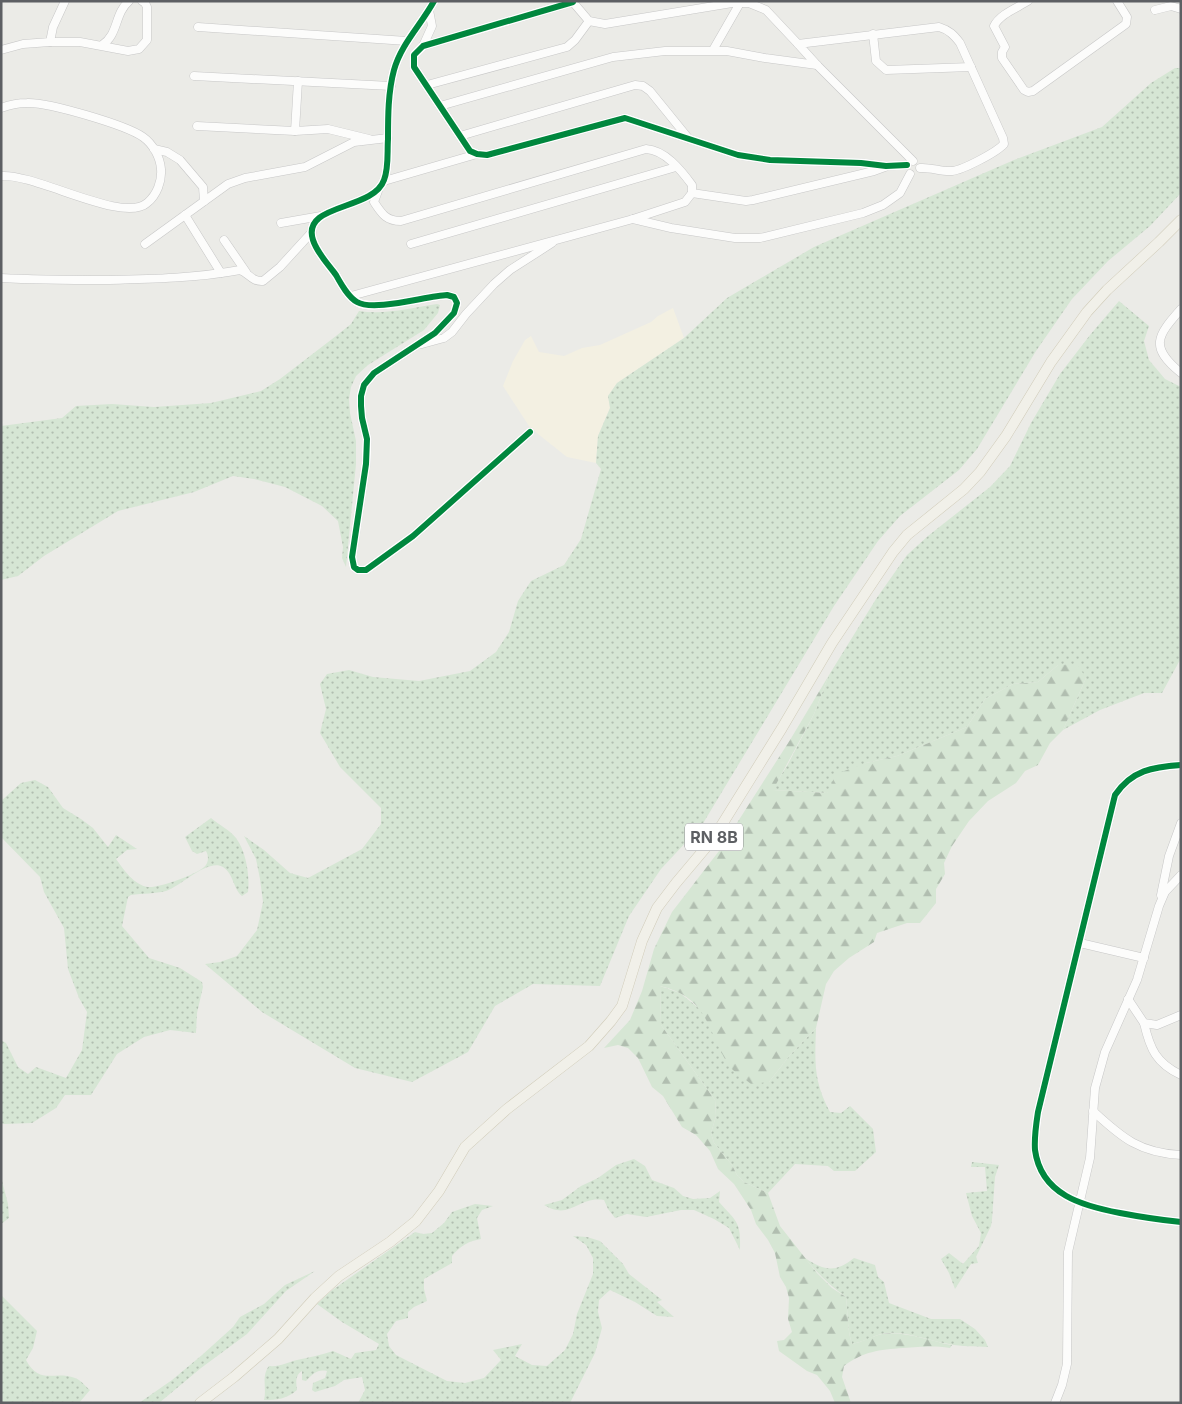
<svg xmlns="http://www.w3.org/2000/svg" width="1182" height="1404" font-family="Inter,sans-serif">
<style>
.commercial{fill:#f3f0e2}
.grass{fill:url(#grass-dots)}
.forest{fill:url(#forest-firs)}
.lines{fill:none;stroke-linecap:round;stroke-linejoin:round}
.minor-casing{stroke:#c7c7c7;stroke-width:9}
.major-casing{stroke:#d0cbb8;stroke-width:11}
.minor{stroke:#fcfcfb;stroke-width:8}
.major{stroke:#f1f0e9;stroke-width:10}
.cycleway-casing{stroke:#fff;stroke-width:9}
.cycleway{stroke:#00873e;stroke-width:6}
.labels{text-anchor:middle;stroke-width:4.5;stroke-linejoin:round;paint-order:stroke}
.shield{fill:#fff;stroke:#8e8f92;stroke-width:1}
.shield-label{font-size:16px;font-weight:bold;fill:#5d5f63}
</style>
<defs>
<pattern id="grass-dots" width="8" height="8" patternUnits="userSpaceOnUse" patternTransform="scale(1.25)"><rect width="8" height="8" fill="#d6e6d4"/><path d="M2 2h.1M6 6h.1" fill="none" stroke="#b1beb0" stroke-width="1.8" stroke-linecap="round"/></pattern>
<pattern id="forest-firs" width="22" height="20" patternUnits="userSpaceOnUse" patternTransform="scale(1.25)"><rect width="22" height="20" fill="#d6e6d4"/><path d="M5 1l3.5 6h-7zM16 11l3.5 6h-7z" fill="#b1beb0"/></pattern>
</defs>
<rect width="100%" height="100%" fill="#ebebe7"/>
<polygon class="commercial" points="673,308 684,338 617,383 608,396 610,408 598,436 596,463 567,457 538,434 529,426 503,386 513,361 525,340 531,336 539,352 564,356 582,348 600,345 651,322 658,316"/>
<g class="grass">
<polygon points="1175,68 1181,68 1181,193 1150,226 1108,261 1072,299 1036,351 977,449 959,470 900,516 878,541 834,606 702,825 661,869 629,916 600,986 533,984 495,1006 468,1052 412,1082 355,1068 262,1012 205,964 220,962 237,956 257,930 263,902 260,879 256,859 244,836 264,850 290,873 308,878 362,849 381,824 381,808 340,767 320,733 326,709 320,684 327,674 349,670 373,677 419,681 470,671 496,652 509,632 518,601 531,581 564,565 581,539 601,469 596,463 598,436 610,408 608,396 617,383 684,338 727,298 814,247 1014,160 1102,127 1151,83"/>
<polygon points="1119,301 1149,326 1144,341 1149,360 1165,379 1181,387 1181,658 1162,693 1144,693 1100,710 1063,730 1086,678 1058,665 1038,682 1013,684 985,699 967,727 897,756 866,763 827,793 772,790 788,764 814,714 829,675 876,599 907,555 928,536 990,487 1010,466 1031,423 1060,374 1090,335"/>
<path d="M 437,304 L 440,305 L 438,313 L 424,330 L 368,365 L 356,376 L 351,387 L 349,399 L 350,413 L 356,441 L 356,464 L 346,567 L 342,558 L 343,547 L 338,521 L 322,506 L 285,487 L 254,479 L 233,476 L 194,492 L 118,511 L 44,556 L 18,576 L 1,580 L 1,426 L 62,418 L 76,406 L 112,404 L 154,407 L 211,403 L 261,391 L 280,379 L 336,336 L 351,324 L 359,311 C 385,315 411,308 437,304 Z"/>
<path d="M 35,780 L 48,787 L 63,808 L 81,819 L 93,828 L 108,847 L 116,835 L 137,849 L 127,850 L 116,859 C 124,870 134,885 148,887 C 160,888 194,875 203,868 C 209,864 209,856 206,851 L 197,854 L 192,851 L 185,837 L 211,818 C 219,825 230,830 236,838 C 246,851 250,876 248,892 L 242,896 C 233,889 234,874 223,867 C 208,858 181,886 166,891 C 155,894 143,893 131,895 L 128,897 L 122,926 L 149,958 L 180,968 L 202,982 L 203,987 L 197,1013 L 196,1033 L 170,1030 L 144,1037 L 117,1054 L 91,1095 L 65,1095 L 56,1108 L 32,1123 L 4,1124 L 1,1123 L 1,1040 L 6,1043 L 18,1067 L 28,1074 L 36,1067 L 66,1078 L 82,1050 L 87,1012 L 79,998 L 68,969 L 64,928 L 44,892 L 40,877 L 1,837 L 1,801 L 21,783 Z"/>
<path d="M 660,986 L 680,993 L 701,1010 L 713,1032 L 769,1082 L 790,1055 L 816,1028 C 815,1061 813,1081 830,1112 L 841,1113 L 850,1106 L 873,1129 L 876,1152 L 855,1171 L 834,1171 L 828,1166 L 795,1164 L 768,1193 L 744,1182 L 737,1175 L 732,1165 L 714,1143 L 711,1133 L 716,1116 L 715,1100 L 661,1025 Z"/>
<path d="M 634,1159 L 645,1166 L 652,1180 L 674,1188 L 683,1196 L 693,1199 L 710,1198 L 720,1191 L 719,1202 C 737,1222 741,1222 740,1250 L 729,1228 L 714,1219 L 694,1210 L 681,1210 L 646,1217 L 627,1214 L 615,1218 L 608,1209 L 604,1200 C 577,1196 571,1221 544,1205 L 562,1200 L 581,1186 L 598,1178 L 616,1165 Z"/>
<polygon points="972,1162 999,1165 995,1177 992,1220 991,1226 976,1257 978,1263 971,1264 955,1289 949,1273 941,1259 949,1253 963,1264 979,1246 981,1233 972,1216 966,1193 987,1191 985,1167 971,1167"/>
<polygon points="1,1177 8,1204 9,1218 1,1224"/>
<path d="M 475,1204 L 493,1206 L 482,1210 L 477,1218 L 481,1239 C 469,1241 460,1246 452,1256 L 452,1263 L 424,1279 L 424,1289 L 427,1301 L 414,1307 L 408,1312 L 408,1318 L 396,1321 L 387,1334 L 389,1346 L 396,1355 L 447,1381 L 465,1383 L 484,1378 L 501,1360 L 493,1350 L 522,1344 L 515,1356 L 532,1365 L 547,1366 L 565,1350 L 573,1334 L 577,1314 L 593,1274 L 593,1258 L 586,1245 L 573,1236 L 587,1237 L 600,1241 L 623,1264 L 629,1274 L 662,1300 L 657,1302 L 674,1317 L 657,1316 L 635,1302 L 610,1290 L 599,1300 L 598,1312 L 602,1328 L 595,1353 L 570,1403 L 358,1403 L 365,1390 L 362,1377 L 344,1380 L 335,1386 L 315,1392 L 312,1390 L 313,1383 L 325,1378 L 327,1371 C 317,1369 313,1374 306,1381 L 302,1380 L 302,1371 C 295,1375 296,1383 297,1390 C 287,1399 277,1400 264,1400 C 267,1389 261,1376 269,1366 C 280,1367 288,1362 297,1360 C 310,1357 321,1355 333,1351 L 351,1359 L 355,1353 L 376,1350 L 379,1344 L 342,1322 L 317,1304 L 331,1291 L 415,1232 L 423,1234 L 432,1233 L 444,1223 L 452,1212 Z"/>
<path d="M 805,1258 C 825,1271 835,1273 854,1258 L 875,1265 L 878,1277 L 884,1282 L 889,1303 L 931,1319 L 960,1319 L 975,1329 L 985,1340 L 988,1347 C 975,1346 962,1347 949,1344 C 928,1341 903,1329 881,1334 C 871,1337 863,1342 852,1344 C 847,1329 848,1313 846,1297 C 830,1286 817,1273 805,1258 Z"/>
<polygon points="315,1271 286,1291 247,1334 201,1368 159,1403 139,1403 172,1380 202,1355 233,1327 240,1317 264,1304 285,1285"/>
<path d="M 1,1295 L 37,1331 L 33,1348 L 26,1360 C 40,1386 54,1370 75,1378 C 80,1379 86,1387 90,1390 L 79,1403 L 1,1403 Z"/>
</g>
<path class="forest" d="M 1077,664 L 1086,678 L 1063,730 L 1050,743 L 1038,765 L 1025,771 L 1016,783 L 988,801 L 969,821 L 952,846 L 944,863 L 945,874 L 936,889 L 936,903 L 920,923 L 907,923 L 877,933 L 874,942 L 849,958 L 834,971 L 826,984 L 816,1028 L 790,1055 L 769,1082 L 751,1084 C 744,1078 733,1072 728,1064 C 706,1029 709,998 660,986 L 661,1025 L 715,1100 L 716,1116 L 711,1133 L 714,1143 L 732,1165 L 737,1175 L 744,1182 L 768,1193 L 780,1226 L 817,1273 L 832,1288 L 846,1297 C 848,1313 847,1329 852,1344 C 863,1342 872,1336 882,1334 C 902,1330 931,1341 952,1345 L 950,1348 C 931,1345 921,1347 903,1348 C 879,1350 864,1351 844,1366 L 842,1377 L 851,1403 L 835,1403 L 830,1391 L 817,1375 L 807,1371 L 779,1351 L 777,1341 L 784,1340 L 792,1332 L 788,1319 L 789,1298 L 786,1287 L 780,1277 L 775,1253 L 768,1240 L 756,1224 L 751,1210 L 734,1184 L 718,1169 L 710,1151 L 696,1135 L 682,1127 L 663,1096 L 652,1087 L 638,1058 L 628,1048 L 618,1045 L 604,1048 L 630,1020 L 642,991 L 654,949 L 672,912 L 719,851 L 790,740 L 829,675 L 814,714 L 773,790 L 827,793 L 836,774 L 866,763 L 897,756 L 967,727 L 985,699 L 1013,684 L 1038,682 L 1058,665 Z"/>
<g class="lines">
<g class="minor-casing">
<g id="minor">
<path d="M 434,1 C 421,25 401,44 394,70 C 388,92 388,117 388,139 C 387,152 389,167 384,180 C 373,211 301,203 313,240 C 317,253 328,264 336,275 C 341,284 348,297 357,302 C 374,312 426,296 447,295 L 454,297 L 457,303 L 454,313 L 435,333 L 374,373 L 364,385 L 361,396 L 361,406 L 362,418 L 367,439 L 366,464 L 352,557 L 354,567 L 358,570 L 366,570 L 413,536 L 530,432"/>
<polyline points="572,1 589,21 605,24 732,3 749,3 766,10 798,44"/>
<path d="M 1028,1 C 1017,8 1000,14 994,26 L 1005,47 L 1002,52 L 1002,58 L 1024,90 L 1028,92 L 1033,91 L 1126,24 L 1127,17 L 1117,1"/>
<polyline points="573,2 423,46 414,55 414,67 470,151 477,154 487,155 625,118 738,155 770,160 861,163 886,166 907,165"/>
<polyline points="1155,10 1171,6 1181,9"/>
<polyline points="198,27 407,41"/>
<polyline points="873,34 876,61 886,70 971,67"/>
<polyline points="50,42 80,42 128,51 139,49 147,40 147,7 145,3 142,1"/>
<path d="M 102,45 C 119,34 114,14 129,1"/>
<polyline points="423,46 432,26 429,10"/>
<polyline points="1,50 23,44 50,42 53,27 65,1"/>
<polyline points="713,50 740,3"/>
<polyline points="194,76 391,86"/>
<polyline points="427,85 567,47 575,40 589,21"/>
<polyline points="440,106 613,57 665,51 727,51 765,58 817,65"/>
<path d="M 1,108 C 9,105 18,103 27,103 C 48,102 126,125 143,137 C 153,144 160,157 161,169 C 162,181 157,195 147,203 C 123,224 35,173 1,176"/>
<polyline points="197,126 295,131 328,129 369,139"/>
<polyline points="295,131 298,81"/>
<polyline points="460,136 635,85 643,86 650,91 689,139"/>
<polyline points="154,149 167,152 180,160 203,187 204,201"/>
<path d="M 913,161 L 817,65 L 798,44 L 939,27 C 949,30 954,35 960,43 L 1003,138 L 1004,144 C 997,152 963,170 952,171 C 941,172 931,167 920,168"/>
<polyline points="384,181 477,154"/>
<polyline points="692,193 746,201 753,200 874,171 885,167"/>
<polyline points="185,215 221,273"/>
<polyline points="633,219 671,228 735,238 760,238 863,213 883,205 900,193 910,174"/>
<polyline points="281,223 321,216"/>
<polyline points="224,240 246,272"/>
<polyline points="145,244 228,184 245,178 305,167 354,142 388,138"/>
<polyline points="411,244 676,167"/>
<path d="M 1,278 C 37,280 73,280 109,280 C 153,279 197,278 240,270 C 249,273 252,282 263,281 L 280,267 L 312,232"/>
<path d="M 351,296 L 633,219 L 685,202 L 692,193 L 692,185 C 681,170 665,150 646,149 L 401,221 C 386,221 382,214 374,202 L 378,191"/>
<path d="M 1181,309 C 1157,336 1149,347 1181,373"/>
<polyline points="422,344 444,338 452,332 466,314 494,284 510,270 552,243"/>
<path d="M 1181,765 C 1153,767 1132,770 1115,795 L 1038,1112 C 1036,1125 1034,1137 1035,1150 C 1041,1195 1083,1206 1120,1213 C 1141,1217 1160,1220 1181,1222"/>
<polyline points="1161,895 1169,856 1181,823"/>
<polyline points="1080,943 1144,958"/>
<polyline points="1128,999 1144,1023 1157,1025 1181,1015"/>
<path d="M 1144,1023 C 1150,1049 1156,1063 1181,1075"/>
<path d="M 1093,1111 C 1122,1138 1140,1153 1181,1155"/>
<polyline points="1055,1403 1062,1385 1067,1364 1068,1252 1090,1158 1095,1088 1105,1052 1137,980 1159,906 1165,892 1181,875"/>
</g>
</g>
<g class="major-casing">
<polyline id="major" points="200,1403 234,1377 278,1339 315,1298 339,1276 390,1242 416,1221 439,1191 465,1147 507,1109 589,1046 611,1021 622,1006 642,941 657,908 676,883 713,839 782,728 832,643 893,552 907,535 964,489 980,472 1006,436 1051,362 1087,312 1107,290 1159,242 1181,220"/>
</g>
<use href="#minor" class="minor"/>
<use href="#major" class="major"/>
<g class="cycleway-casing">
<g id="cycleway">
<path d="M 434,1 C 421,25 401,44 394,70 C 388,92 388,117 388,139 C 387,152 389,167 384,180 C 373,211 301,203 313,240 C 317,253 328,264 336,275 C 341,284 348,297 357,302 C 374,312 426,296 447,295 L 454,297 L 457,303 L 454,313 L 435,333 L 374,373 L 364,385 L 361,396 L 361,406 L 362,418 L 367,439 L 366,464 L 352,557 L 354,567 L 358,570 L 366,570 L 413,536 L 530,432"/>
<polyline points="573,2 423,46 414,55 414,67 470,151 477,154 487,155 625,118 738,155 770,160 861,163 886,166 907,165"/>
<path d="M 1181,765 C 1153,767 1132,770 1115,795 L 1038,1112 C 1036,1125 1034,1137 1035,1150 C 1041,1195 1083,1206 1120,1213 C 1141,1217 1160,1220 1181,1222"/>
</g>
</g>
<use href="#cycleway" class="cycleway"/>
</g>
<g class="labels">
<rect class="shield" x="685" y="823.5" width="58" height="27" rx="4"/>
<g class="shield-label">
<text x="714" y="843">RN 8B</text>
</g>
</g>
<rect width="1182" height="1404" fill="none" stroke="#5d5f63" stroke-width="5"/>
</svg>
